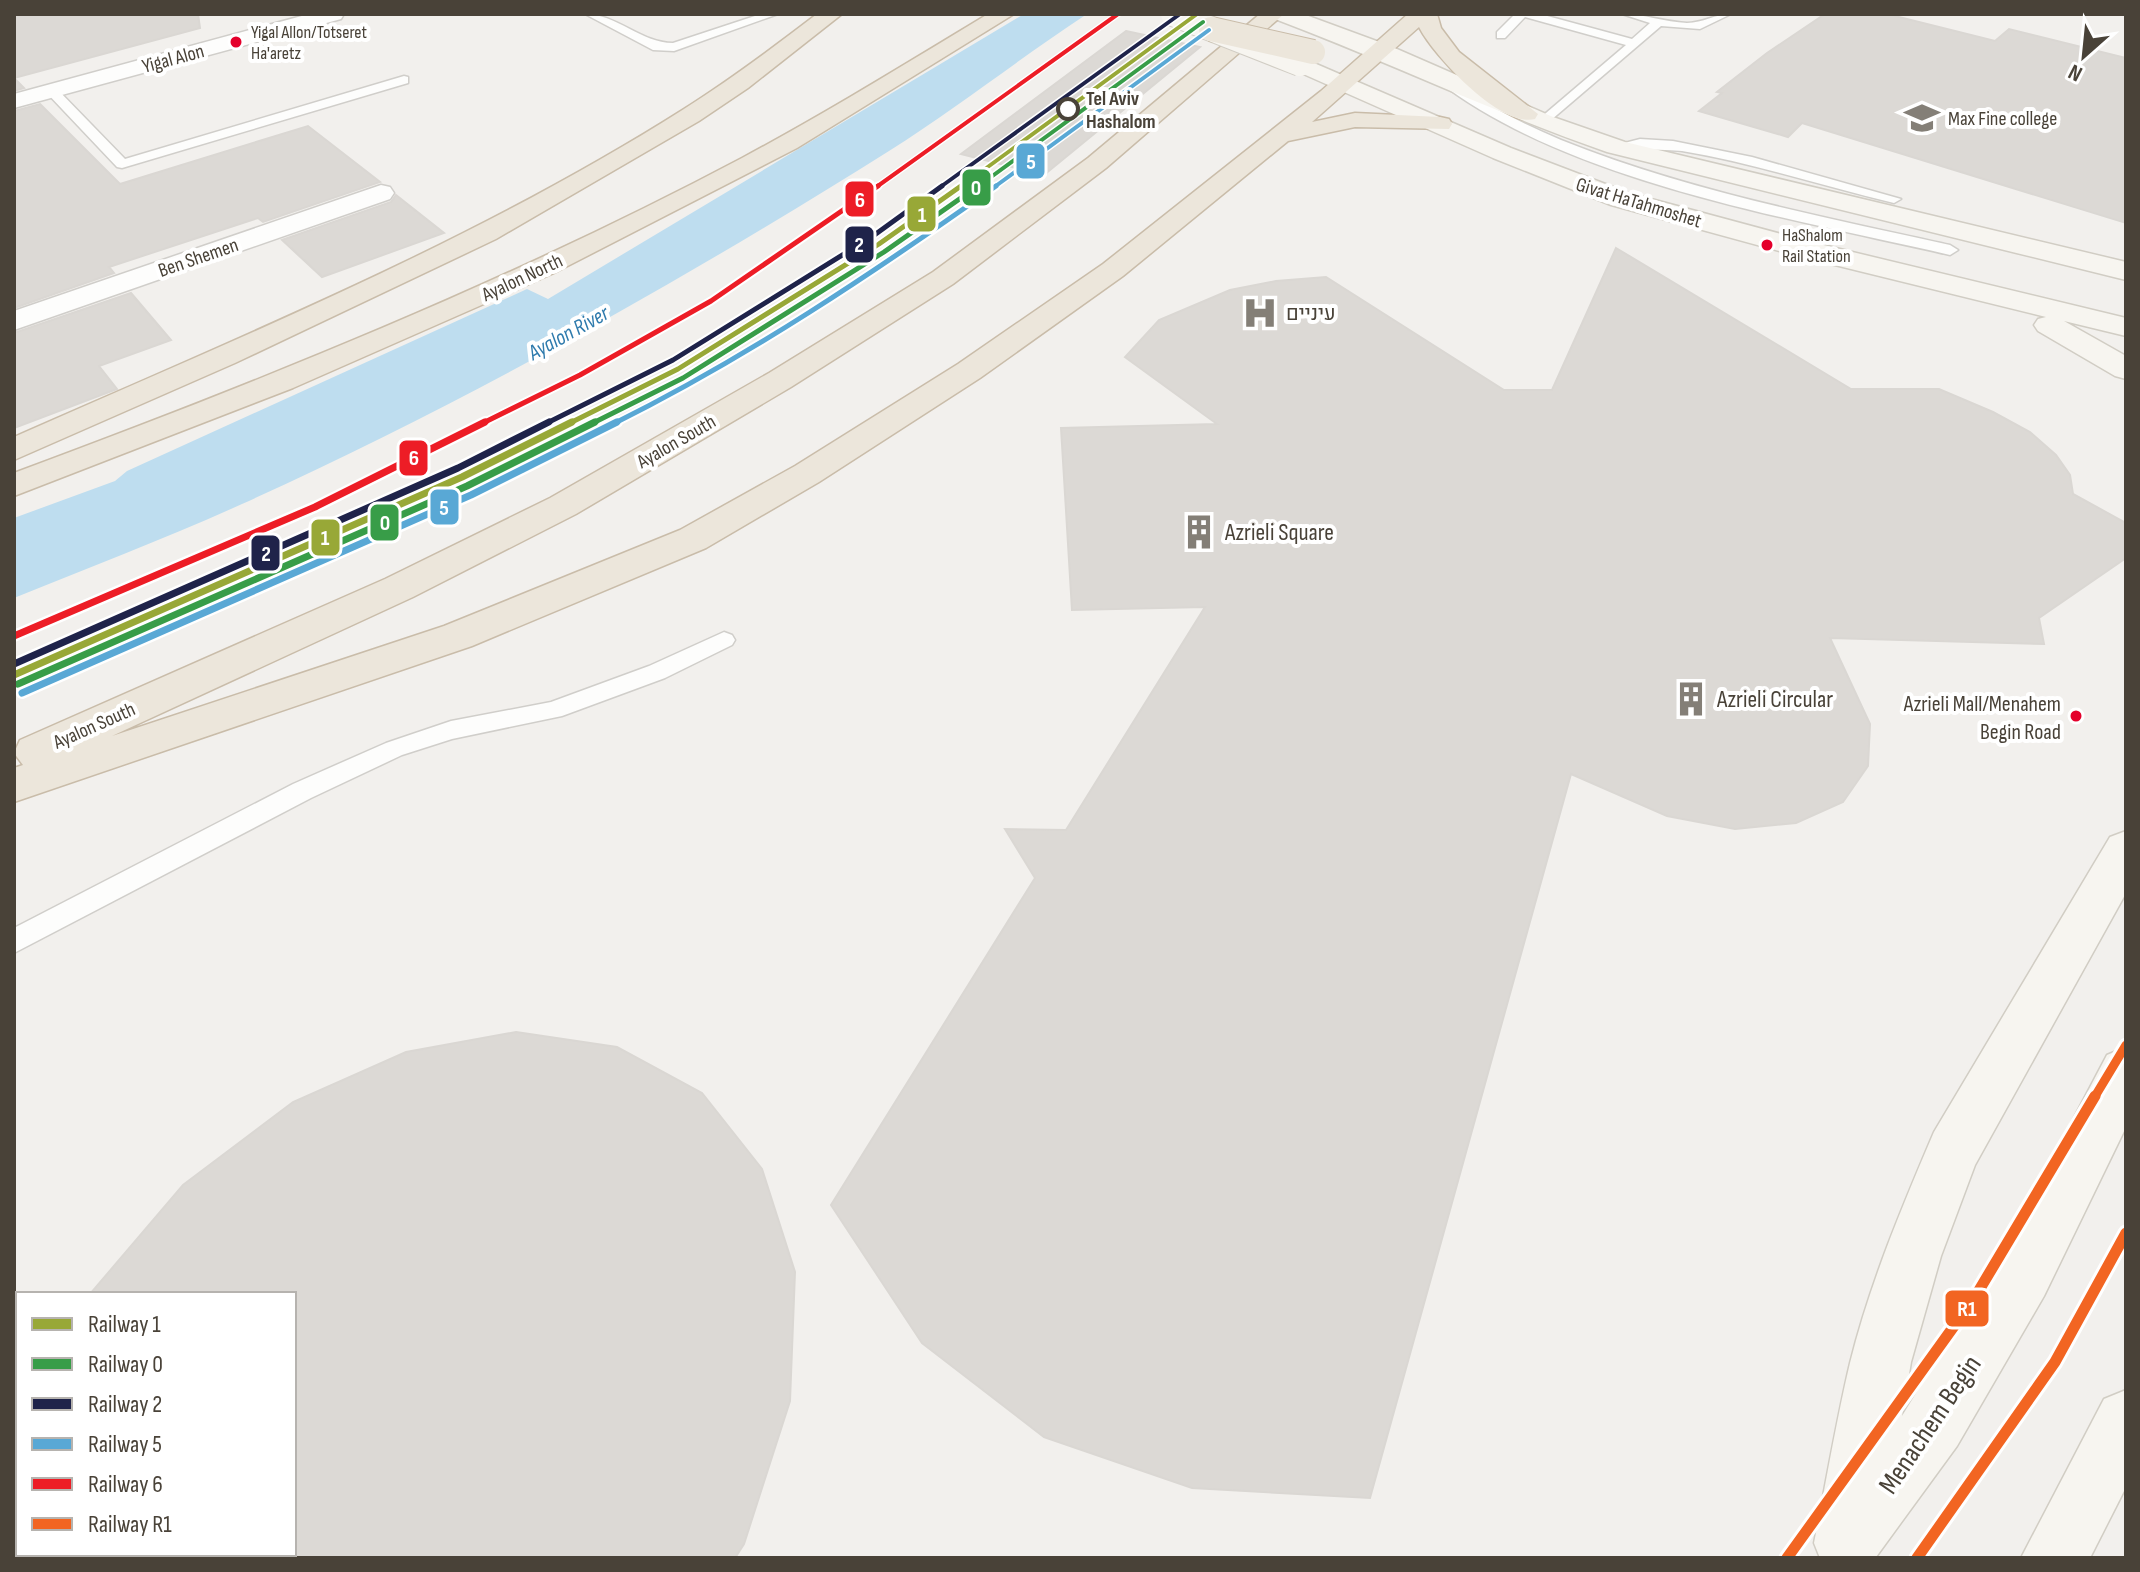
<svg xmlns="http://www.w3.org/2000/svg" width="2140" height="1572" font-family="'Sofia Sans Condensed',Heebo,sans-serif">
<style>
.water{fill:#beddef}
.building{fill:#dcd9d5;stroke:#dad7d3;stroke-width:2}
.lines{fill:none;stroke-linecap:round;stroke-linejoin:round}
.service-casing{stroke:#d0ceca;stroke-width:3}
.minor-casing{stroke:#d0ceca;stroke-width:3}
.tertiary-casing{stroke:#d0ceca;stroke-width:3}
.secondary-casing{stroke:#d1cdc4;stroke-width:3}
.motorway-casing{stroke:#c9bca9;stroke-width:3}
.service{fill:#fdfdfc;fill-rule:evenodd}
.minor{fill:#fdfdfc;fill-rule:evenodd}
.tertiary{fill:#fdfdfc;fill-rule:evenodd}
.secondary{fill:#f7f5f0;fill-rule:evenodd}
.motorway{fill:#ece6db;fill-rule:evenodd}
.secondary-bridge-casing{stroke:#d1cdc4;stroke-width:26;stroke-linecap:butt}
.motorway-bridge-casing{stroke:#c9bca9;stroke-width:26;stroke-linecap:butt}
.secondary-bridge{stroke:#f7f5f0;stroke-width:24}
.motorway-bridge{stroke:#ece6db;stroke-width:24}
.rail-1-far2-casing{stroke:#fff;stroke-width:7}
.rail-1-far1-casing{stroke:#fff;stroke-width:9}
.rail-1-casing{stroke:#fff;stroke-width:12}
.rail-2-far2-casing{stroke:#fff;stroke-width:7}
.rail-2-far1-casing{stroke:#fff;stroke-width:9}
.rail-2-casing{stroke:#fff;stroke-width:12}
.rail-3-far2-casing{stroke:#fff;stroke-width:7}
.rail-3-far1-casing{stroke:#fff;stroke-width:9}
.rail-3-casing{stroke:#fff;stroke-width:12}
.rail-4-far2-casing{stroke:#fff;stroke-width:7}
.rail-4-far1-casing{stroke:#fff;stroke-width:9}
.rail-4-casing{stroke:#fff;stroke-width:12}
.rail-5-far2-casing{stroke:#fff;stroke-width:7}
.rail-5-far1-casing{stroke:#fff;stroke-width:9}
.rail-5-casing{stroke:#fff;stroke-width:12}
.rail-6-far1-casing{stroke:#fff;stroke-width:15}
.rail-6-casing{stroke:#fff;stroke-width:17}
.rail-1-far2{stroke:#98a837;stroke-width:4}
.rail-1-far1{stroke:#98a837;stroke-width:5}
.rail-1{stroke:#98a837;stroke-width:7}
.rail-2-far2{stroke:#389d48;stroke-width:4}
.rail-2-far1{stroke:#389d48;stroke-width:5}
.rail-2{stroke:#389d48;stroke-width:7}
.rail-3-far2{stroke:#1f234a;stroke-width:4}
.rail-3-far1{stroke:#1f234a;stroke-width:5}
.rail-3{stroke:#1f234a;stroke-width:7}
.rail-4-far2{stroke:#59a8d5;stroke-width:4}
.rail-4-far1{stroke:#59a8d5;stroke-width:5}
.rail-4{stroke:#59a8d5;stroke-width:7}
.rail-5-far2{stroke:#ed1d26;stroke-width:4}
.rail-5-far1{stroke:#ed1d26;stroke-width:5}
.rail-5{stroke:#ed1d26;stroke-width:7}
.rail-6-far1{stroke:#f26522;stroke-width:9}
.rail-6{stroke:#f26522;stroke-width:11}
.bus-dot{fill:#e4002b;stroke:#fff;stroke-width:3}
.stop-dot{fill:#fff;stroke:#494238;stroke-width:4}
.labels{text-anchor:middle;stroke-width:8;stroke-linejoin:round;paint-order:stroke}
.far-bus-label{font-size:18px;fill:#494238;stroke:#fff;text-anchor:start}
.far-street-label{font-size:20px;fill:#494238;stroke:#fff}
.far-stop-label{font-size:20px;font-weight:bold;fill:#494238;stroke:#fff;text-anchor:start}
.far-poi-label{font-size:20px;fill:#494238;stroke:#fff;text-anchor:start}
.far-water-label{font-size:22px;font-style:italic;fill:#2f7bad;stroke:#fff}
.bus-label{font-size:22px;fill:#494238;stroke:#fff;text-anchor:end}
.poi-label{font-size:24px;fill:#494238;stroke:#fff;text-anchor:start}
.near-street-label{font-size:28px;fill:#494238;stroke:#fff}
.line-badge{stroke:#fff;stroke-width:3}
.badge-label{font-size:22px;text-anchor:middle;font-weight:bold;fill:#fff}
</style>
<rect width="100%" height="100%" fill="#f2f0ed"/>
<path class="water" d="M 1024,14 L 1087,14 C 1020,58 957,108 889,151 C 682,281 465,403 242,504 C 167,538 90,567 14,598 L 14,518 L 115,481 L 127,471 L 527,289 L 548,299 Z"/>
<g class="building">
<polygon points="14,14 198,14 200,28 14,78 24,88 14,91"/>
<polygon points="1825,14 1887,14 1995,41 2009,29 2126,58 2126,223 1802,123 1788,137 1699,111 1722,93 1717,92 1767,53"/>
<polygon points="1126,31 1200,47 1044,175 961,154"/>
<polygon points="40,104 120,184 308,126 380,182 263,222 258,218 109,267 114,273 14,308 14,111"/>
<polygon points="396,195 444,233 322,277 282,240 391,202"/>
<polygon points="1616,248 1851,389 1939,389 1993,412 2030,432 2056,455 2070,475 2073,494 2126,523 2126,558 2039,618 2044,644 1830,638 1870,724 1868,766 1843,802 1796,823 1735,829 1667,816 1571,774 1370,1498 1192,1488 1044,1437 922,1343 831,1205 1035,878 1005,829 1066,830 1205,607 1072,610 1061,428 1217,424 1125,357 1159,320 1230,290 1276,281 1326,277 1504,390 1552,390"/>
<polygon points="131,293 171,340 99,366 117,389 14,428 14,333"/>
<polygon points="516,1032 617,1047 702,1093 762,1169 795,1272 790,1401 744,1544 735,1558 294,1558 294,1294 90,1294 183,1185 293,1102 406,1052"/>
</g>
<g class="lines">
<g class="service-casing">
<g id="service">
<path d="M 585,14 C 617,14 641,43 673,43 L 761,14 L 778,14 L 674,51 L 653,50 Z"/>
<path d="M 1515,14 L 1540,14 L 1632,39 L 1650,23 L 1622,14 C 1644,14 1665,22 1687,23 C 1703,23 1715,14 1731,14 L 1700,29 L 1661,26 L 1544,126 L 1537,122 L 1539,119 L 1626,45 L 1525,17 L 1505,38 L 1497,38 L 1497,32 Z"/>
<path d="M 1438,75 C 1450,74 1459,85 1468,92 C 1497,111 1528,126 1561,140 C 1685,190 1819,216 1950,245 L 1958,250 L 1950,255 C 1790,218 1568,182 1438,81 Z"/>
<polygon points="404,76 408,77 408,83 122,168 117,167 45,91 56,88 125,159"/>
<path d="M 1640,139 L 1673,141 L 1752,157 L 1901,199 L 1894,203 C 1823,186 1754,163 1682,151 C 1667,149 1615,151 1609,147 Z"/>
<polygon points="724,632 732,635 735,640 732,645 665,678 562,716 452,739 402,755 311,798 14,953 14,928 293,784 386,743 451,721 551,702 649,666"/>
</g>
</g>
<g class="minor-casing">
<polygon id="minor" points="381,185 390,187 394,193 390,199 14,330 14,311"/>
</g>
<g class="tertiary-casing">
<polygon id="tertiary" points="309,14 344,14 341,19 14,108 14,94"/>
</g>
<g class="secondary-casing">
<g id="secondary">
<path d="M 1272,14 L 1303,14 L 1390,46 L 1553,117 L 1625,142 L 2126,262 L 2126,280 L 1607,152 C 1494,113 1387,61 1275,19 Z"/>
<polygon points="1300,57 1511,148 1629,193 1811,242 2126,318 2126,336 2064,321 2126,356 2126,379 2115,376 2038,331 2034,325 2038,319 2046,317 1794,255 1611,205 1493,158 1292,69 1289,64 1292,59"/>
<path d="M 2126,831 L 2126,893 L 1975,1165 L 1941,1256 L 1911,1362 L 1902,1416 L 2002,1254 L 2107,1055 L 2126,1047 L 2126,1127 L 2044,1296 L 1957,1446 L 1876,1557 L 1820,1558 L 1814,1543 C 1826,1483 1836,1422 1850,1363 C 1870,1283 1902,1207 1934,1132 L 2110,837 Z"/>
<polygon points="2126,1390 2126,1487 2090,1558 2021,1558 2104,1399"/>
</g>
</g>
<g class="motorway-casing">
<g id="motorway">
<path d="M 817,14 L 842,14 L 748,88 L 699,121 L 496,239 L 235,363 L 14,460 L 14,437 C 241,337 474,242 684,109 C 730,80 774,47 817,14 Z"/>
<path d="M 988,14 L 1014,14 L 797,148 L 554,273 L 293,388 L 14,496 L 14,473 C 262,381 508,282 742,158 C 826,113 907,63 988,14 Z"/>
<path d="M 1260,14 L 1284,14 L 1106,168 L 953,284 L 791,387 L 576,514 L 413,597 L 112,736 L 444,626 L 680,530 L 795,466 L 958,364 L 1103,264 L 1321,91 L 1408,14 L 1437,14 L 1441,28 L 1459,52 L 1538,114 L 1535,119 C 1500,128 1434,56 1419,27 L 1312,122 L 1355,113 L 1440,117 L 1449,119 L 1452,124 L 1449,129 L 1355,127 L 1288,141 L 1123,276 L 980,378 L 819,482 L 706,548 L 472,646 L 14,802 L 14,768 L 23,765 L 14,753 L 20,740 L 385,579 L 550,498 L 769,373 L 933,272 L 1088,158 Z"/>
</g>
</g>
<use href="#service" class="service"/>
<use href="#minor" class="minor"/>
<use href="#tertiary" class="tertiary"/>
<use href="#secondary" class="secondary"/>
<use href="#motorway" class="motorway"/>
<g class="secondary-bridge-casing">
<polyline id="secondary-bridge" points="1173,14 1300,64"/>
</g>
<g class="motorway-bridge-casing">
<polyline id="motorway-bridge" points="1211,29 1313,52"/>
</g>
<use href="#secondary-bridge" class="secondary-bridge"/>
<use href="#motorway-bridge" class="motorway-bridge"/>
<g class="rail-1-far2-casing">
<polyline id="rail-1-far2" points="959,188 1197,14"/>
</g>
<g class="rail-1-far1-casing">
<polyline id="rail-1-far1" points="568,424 678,369 879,244 961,186"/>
</g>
<g class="rail-1-casing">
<polyline id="rail-1" points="14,675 462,477 572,422"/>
</g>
<g class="rail-2-far2-casing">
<polyline id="rail-2-far2" points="976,188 1203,22"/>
</g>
<g class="rail-2-far1-casing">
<polyline id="rail-2-far1" points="591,424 683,378 884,252 978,186"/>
</g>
<g class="rail-2-casing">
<polyline id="rail-2" points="18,684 467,486 595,422"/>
</g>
<g class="rail-3-far2-casing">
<polyline id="rail-3-far2" points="939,188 1180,14"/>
</g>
<g class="rail-3-far1-casing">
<polyline id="rail-3-far1" points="545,424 673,360 873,236 942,186"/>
</g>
<g class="rail-3-casing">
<polyline id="rail-3" points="14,664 458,468 549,422"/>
</g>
<g class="rail-4-far2-casing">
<polyline id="rail-4-far2" points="993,188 1209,30"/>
</g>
<g class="rail-4-far1-casing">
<path id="rail-4-far1" d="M 613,424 C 748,357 873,273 996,186"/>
</g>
<g class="rail-4-casing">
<polyline id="rail-4" points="22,693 471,495 617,422"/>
</g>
<g class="rail-5-far2-casing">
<polyline id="rail-5-far2" points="875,188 1118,14"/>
</g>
<g class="rail-5-far1-casing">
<polyline id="rail-5-far1" points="481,424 580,375 711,301 878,186"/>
</g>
<g class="rail-5-casing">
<polyline id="rail-5" points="14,636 315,507 485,422"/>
</g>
<g class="rail-6-far1-casing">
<polyline id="rail-6-far1" points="2094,1098 2126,1045"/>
</g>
<g class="rail-6-casing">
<g id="rail-6">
<polyline points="1787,1558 1975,1297 2095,1096"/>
<polyline points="1917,1558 2055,1362 2126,1233"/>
</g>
</g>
<use href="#rail-1-far2" class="rail-1-far2"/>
<use href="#rail-1-far1" class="rail-1-far1"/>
<use href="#rail-1" class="rail-1"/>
<use href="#rail-2-far2" class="rail-2-far2"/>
<use href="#rail-2-far1" class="rail-2-far1"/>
<use href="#rail-2" class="rail-2"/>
<use href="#rail-3-far2" class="rail-3-far2"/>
<use href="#rail-3-far1" class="rail-3-far1"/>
<use href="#rail-3" class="rail-3"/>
<use href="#rail-4-far2" class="rail-4-far2"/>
<use href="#rail-4-far1" class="rail-4-far1"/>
<use href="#rail-4" class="rail-4"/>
<use href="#rail-5-far2" class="rail-5-far2"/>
<use href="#rail-5-far1" class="rail-5-far1"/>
<use href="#rail-5" class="rail-5"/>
<use href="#rail-6-far1" class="rail-6-far1"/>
<use href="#rail-6" class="rail-6"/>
</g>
<defs>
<g id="university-bare" transform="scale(2.76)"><path d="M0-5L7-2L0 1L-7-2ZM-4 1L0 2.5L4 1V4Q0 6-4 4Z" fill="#847f77" stroke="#fff" stroke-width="2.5" paint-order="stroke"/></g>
<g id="hospital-bare" transform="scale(2.76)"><path d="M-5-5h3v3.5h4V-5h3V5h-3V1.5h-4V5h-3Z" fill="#847f77" stroke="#fff" stroke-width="2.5" paint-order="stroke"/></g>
<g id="building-bare" transform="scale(2.76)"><path d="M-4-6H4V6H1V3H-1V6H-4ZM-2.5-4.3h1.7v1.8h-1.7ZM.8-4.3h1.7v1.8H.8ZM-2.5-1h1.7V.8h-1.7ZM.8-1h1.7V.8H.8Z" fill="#847f77" stroke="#fff" stroke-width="2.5" paint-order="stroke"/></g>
</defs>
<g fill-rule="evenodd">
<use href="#university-bare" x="1922" y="118"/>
<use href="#hospital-bare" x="1260" y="313"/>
<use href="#building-bare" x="1199" y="532"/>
<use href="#building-bare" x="1691" y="699"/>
</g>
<g class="bus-dot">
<circle cx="236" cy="42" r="7"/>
<circle cx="1767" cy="245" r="7"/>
<circle cx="2076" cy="716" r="7"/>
</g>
<circle class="stop-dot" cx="1068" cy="109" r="10"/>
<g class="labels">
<g class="far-bus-label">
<text x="251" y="38">Yigal Allon/Totseret<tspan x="251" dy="21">Ha'aretz</tspan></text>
<text x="1782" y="241">HaShalom<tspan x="1782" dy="21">Rail Station</tspan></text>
</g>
<g class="far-street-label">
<text transform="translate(173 58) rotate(-15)" y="7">Yigal Alon</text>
<text transform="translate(1639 202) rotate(17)" y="7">Givat HaTahmoshet</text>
<text transform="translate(198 257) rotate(-19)" y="7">Ben Shemen</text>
<text transform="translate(522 277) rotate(-25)" y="7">Ayalon North</text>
<text transform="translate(676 441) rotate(-30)" y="7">Ayalon South</text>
<text transform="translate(94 725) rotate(-24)" y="7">Ayalon South</text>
</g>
<g class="far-stop-label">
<text x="1086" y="105">Tel Aviv<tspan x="1086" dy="23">Hashalom</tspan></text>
</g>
<g class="far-poi-label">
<text x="1948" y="125">Max Fine college</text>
<text x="1286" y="320">עיניים</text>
</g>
<g class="far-water-label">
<text transform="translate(568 332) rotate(-29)" y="8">Ayalon River</text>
</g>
<g class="bus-label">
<text x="2061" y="711">Azrieli Mall/Menahem<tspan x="2061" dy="28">Begin Road</tspan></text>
</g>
<g class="poi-label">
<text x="1225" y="540">Azrieli Square</text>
<text x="1717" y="707">Azrieli Circular</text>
</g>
<g class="near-street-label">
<text transform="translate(1929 1424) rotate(-56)" y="10">Menachem Begin</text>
</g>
</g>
<g class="line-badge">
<rect x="1015" y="142" width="31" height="38" rx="8" fill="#59a8d5"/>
<rect x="961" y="168" width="31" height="39" rx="8" fill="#389d48"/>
<rect x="844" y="180" width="31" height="38" rx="8" fill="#ed1d26"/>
<rect x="906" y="195" width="31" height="38" rx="8" fill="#98a837"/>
<rect x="844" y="225" width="31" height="39" rx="8" fill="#1f234a"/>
<rect x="398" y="439" width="31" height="38" rx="8" fill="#ed1d26"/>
<rect x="429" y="488" width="31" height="38" rx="8" fill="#59a8d5"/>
<rect x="369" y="503" width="31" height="39" rx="8" fill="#389d48"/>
<rect x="310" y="518" width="31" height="39" rx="8" fill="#98a837"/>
<rect x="250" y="534" width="31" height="38" rx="8" fill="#1f234a"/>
<rect x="1944" y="1289" width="46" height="39" rx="8" fill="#f26522"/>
</g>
<g class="badge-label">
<text x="1031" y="169">5</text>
<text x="976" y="195">0</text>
<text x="860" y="207">6</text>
<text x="922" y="222">1</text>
<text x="859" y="252">2</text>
<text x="414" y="465">6</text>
<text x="444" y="515">5</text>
<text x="385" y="530">0</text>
<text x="325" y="545">1</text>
<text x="266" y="561">2</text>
<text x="1967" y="1316">R1</text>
</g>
<rect width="2140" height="1572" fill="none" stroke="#494238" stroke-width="32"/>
<rect x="16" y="1292" width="280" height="264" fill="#ffffff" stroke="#b6b3af" stroke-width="2"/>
<rect x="32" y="1318" width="40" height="12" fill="#98a837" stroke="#b6b3af" stroke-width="2"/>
<text x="88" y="1332" font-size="24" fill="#494238">Railway 1</text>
<rect x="32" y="1358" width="40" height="12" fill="#389d48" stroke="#b6b3af" stroke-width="2"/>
<text x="88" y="1372" font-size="24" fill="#494238">Railway 0</text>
<rect x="32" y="1398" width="40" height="12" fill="#1f234a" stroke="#b6b3af" stroke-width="2"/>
<text x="88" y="1412" font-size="24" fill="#494238">Railway 2</text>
<rect x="32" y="1438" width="40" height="12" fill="#59a8d5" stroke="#b6b3af" stroke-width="2"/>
<text x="88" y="1452" font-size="24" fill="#494238">Railway 5</text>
<rect x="32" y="1478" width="40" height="12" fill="#ed1d26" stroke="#b6b3af" stroke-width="2"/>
<text x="88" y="1492" font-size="24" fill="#494238">Railway 6</text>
<rect x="32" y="1518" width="40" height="12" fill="#f26522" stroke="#b6b3af" stroke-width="2"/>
<text x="88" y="1532" font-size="24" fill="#494238">Railway R1</text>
<g transform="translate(2084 56) rotate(207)" stroke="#ffffff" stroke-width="6" paint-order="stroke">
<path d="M0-6L14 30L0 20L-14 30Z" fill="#494238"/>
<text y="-12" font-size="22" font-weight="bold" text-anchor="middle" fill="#494238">N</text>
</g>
</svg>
